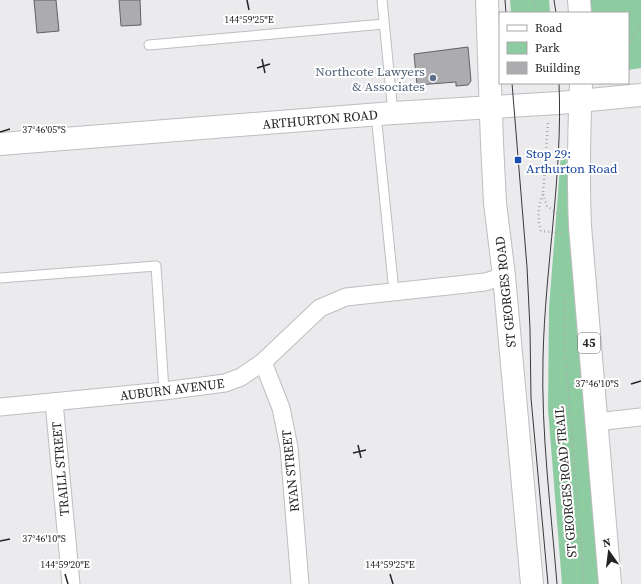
<svg xmlns="http://www.w3.org/2000/svg" width="641" height="584" font-family="'Source Serif 4',serif">
<style>
.green{fill:#8ccca0}
.building{fill:#acabae;stroke:#626164}
.lines{fill:none;stroke-linecap:round;stroke-linejoin:round}
.lane-casing{stroke:#bebdc1;stroke-width:11}
.street-casing{stroke:#bebdc1;stroke-width:19}
.secondary-casing{stroke:#bebdc1;stroke-width:24}
.highway-casing{stroke:#bebdc1;stroke-width:24}
.path{stroke:#acabae;stroke-width:2.5;stroke-dasharray:1 3;stroke-linecap:butt}
.lane{stroke:#fff;stroke-width:9}
.street{stroke:#fff;stroke-width:17}
.secondary{stroke:#fff;stroke-width:22}
.highway{stroke:#fff;stroke-width:22}
.tram{stroke:#39383a;stroke-width:1}
.ticks{fill:none;stroke:#252426;stroke-width:1.5}
.service-dot{fill:#5c6f8a;stroke:#fff;stroke-width:1.5}
.transit-dot{fill:#1a4fb4;stroke:#fff;stroke-width:1.5}
.labels{text-anchor:middle;stroke-width:4;stroke-linejoin:round;paint-order:stroke}
.shield{fill:#fff;stroke:#666667;stroke-width:1}
.shield-label{font-size:12px;font-weight:bold;fill:#252426}
.service-label{font-size:13px;fill:#4e5e75;stroke:#fff;text-anchor:end}
.street-label{font-size:13px;fill:#252426;stroke:#fff}
.transit-label{font-size:13px;fill:#164399;stroke:#fff;text-anchor:start}
.ticks-label{font-size:10px;text-anchor:middle;fill:#252426;stroke:#fff;stroke-width:4;stroke-linejoin:round;paint-order:stroke}
</style>
<rect width="100%" height="100%" fill="#ebebee"/>
<g class="green">
<polygon points="510,0 549,0 550,13 511,13"/>
<polygon points="588,0 641,0 641,68 628,70 628,13 589,13"/>
<polygon points="561,155 566,155 603,584 562,584 548,409 549,308"/>
</g>
<g class="building">
<polygon points="34,0 56,0 59,31 37,33"/>
<polygon points="119,0 140,0 141,25 121,26"/>
<polygon points="468,47 471,81 468,85 456,86 456,82 417,85 414,54"/>
</g>
<g class="lines">
<g class="lane-casing">
<g id="lane">
<polyline points="382,0 393,113"/>
<polyline points="149,45 384,24"/>
<polyline points="376,114 394,292"/>
<polyline points="0,278 156,266 164,391"/>
</g>
</g>
<g class="street-casing">
<g id="street">
<polyline points="263,362 281,408 289,447 300,584"/>
<polyline points="54,402 71,584"/>
<polyline points="0,407 164,391 225,383 241,377 263,362 320,308 346,297 485,282 504,276"/>
<polyline points="596,422 641,417"/>
</g>
</g>
<g class="secondary-casing">
<polyline id="secondary" points="0,144 393,113 559,103 641,95"/>
</g>
<g class="highway-casing">
<g id="highway">
<polyline points="487,0 492,143 495,203 504,276 532,584"/>
<polyline points="579,0 580,13"/>
<path d="M 581,83 C 579,131 578,178 580,226 L 610,584"/>
</g>
</g>
<g class="path">
<polyline points="533,0 537,13"/>
<polyline points="628,44 641,25"/>
<path d="M 548,123 L 543,194 C 538,204 537,220 541,231 L 561,233"/>
<polyline points="543,194 547,206 561,216"/>
<polyline points="565,295 565,354 584,584"/>
</g>
<use href="#lane" class="lane"/>
<use href="#street" class="street"/>
<use href="#secondary" class="secondary"/>
<use href="#highway" class="highway"/>
<g class="tram">
<polyline points="505,0 506,13"/>
<polyline points="554,0 556,13"/>
<polyline points="512,83 527,267 530,329 531,398 548,584"/>
<path d="M 557,584 C 551,509 541,433 543,358 C 545,266 563,175 559,83"/>
</g>
</g>
<path class="ticks" d="M 247,0 L 249,10M 262,59 L 265,73M 257,68 L 270,64M 0,132 L 10,129M 631,384 L 641,381M 358,445 L 361,458M 353,453 L 366,450M 0,541 L 10,539M 65,574 L 68,584M 390,574 L 393,584"/>
<circle class="service-dot" cx="433" cy="78" r="4"/>
<rect class="transit-dot" x="514" y="156" width="8" height="8" rx="2"/>
<g class="labels">
<rect class="shield" x="578" y="333" width="22" height="20" rx="3"/>
<g class="shield-label">
<text x="589" y="347">45</text>
</g>
<g class="service-label">
<text x="425" y="76">Northcote Lawyers<tspan x="425" dy="15">&amp; Associates</tspan></text>
</g>
<g class="street-label">
<text transform="translate(320 119) rotate(-5)" y="5">ARTHURTON ROAD</text>
<text transform="translate(505 292) rotate(-96)" y="5">ST GEORGES ROAD</text>
<text transform="translate(172 389) rotate(-7)" y="5">AUBURN AVENUE</text>
<text transform="translate(60 469) rotate(-95)" y="5">TRAILL STREET</text>
<text transform="translate(290 471) rotate(-96)" y="5">RYAN STREET</text>
<text transform="translate(565 482) rotate(-95)" y="5">ST GEORGES ROAD TRAIL</text>
</g>
<g class="transit-label">
<text x="526" y="158">Stop 29:<tspan x="526" dy="15">Arthurton Road</tspan></text>
</g>
</g>
<g class="ticks-label">
<text x="249" y="23">144°59'25"E</text>
<text x="44" y="133">37°46'05"S</text>
<text x="597" y="387">37°46'10"S</text>
<text x="44" y="542">37°46'10"S</text>
<text x="65" y="568">144°59'20"E</text>
<text x="390" y="568">144°59'25"E</text>
</g>
<rect x="499" y="12" width="130" height="72" fill="#ffffff" stroke="#a8a7a8"/>
<rect x="507" y="25" width="20" height="6" fill="#ffffff" stroke="#a8a7a8"/>
<text x="535" y="32" font-size="12" fill="#252426">Road</text>
<rect x="507" y="42" width="20" height="12" fill="#8ccca0" stroke="#a8a7a8"/>
<text x="535" y="52" font-size="12" fill="#252426">Park</text>
<rect x="507" y="62" width="20" height="12" fill="#acabae" stroke="#a8a7a8"/>
<text x="535" y="72" font-size="12" fill="#252426">Building</text>
<g transform="translate(609 552) rotate(346)" stroke="#ffffff" stroke-width="3" paint-order="stroke">
<path d="M0-3L7 15L0 10L-7 15Z" fill="#252426"/>
<text y="-6" font-size="11" font-weight="bold" text-anchor="middle" fill="#252426">N</text>
</g>
</svg>
